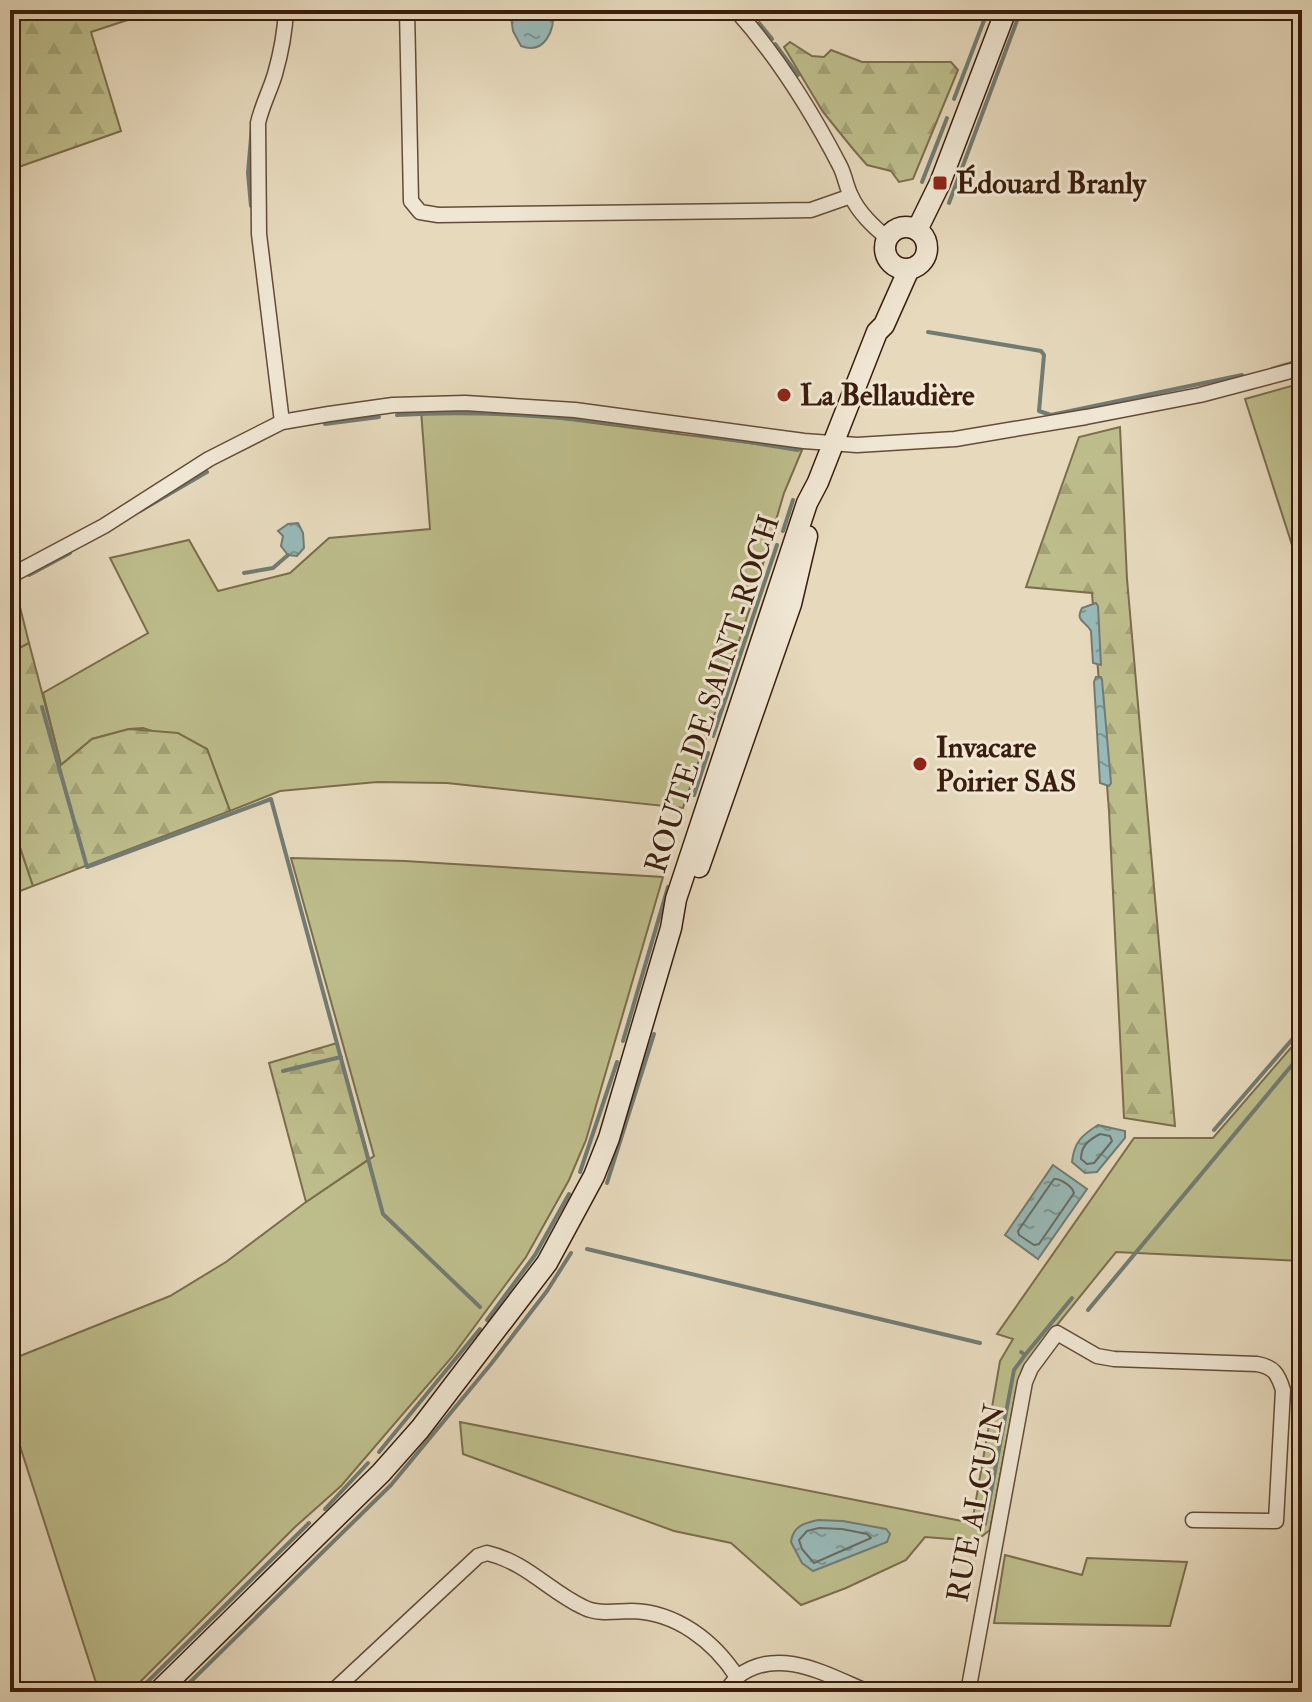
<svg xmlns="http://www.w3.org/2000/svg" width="1312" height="1702" font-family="'IM FELL Double Pica',serif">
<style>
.green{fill:#bdbd8b;stroke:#7c6d4c;stroke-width:2}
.forest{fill:url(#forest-firs);stroke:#7c6d4c;stroke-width:2}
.water{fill:url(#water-ripples);stroke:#727b73;stroke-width:2}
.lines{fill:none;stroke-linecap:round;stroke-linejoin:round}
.shore{stroke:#696b62;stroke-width:2}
.stream{stroke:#727b73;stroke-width:4}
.street-casing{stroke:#654c38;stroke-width:17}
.secondary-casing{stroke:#3a1d0c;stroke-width:23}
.street{stroke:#efe6d3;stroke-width:14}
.secondary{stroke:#efe6d3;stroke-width:20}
.poi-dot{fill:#8f2418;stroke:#efe6d3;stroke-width:3}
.labels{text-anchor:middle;stroke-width:6;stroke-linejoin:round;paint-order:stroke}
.poi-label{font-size:30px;font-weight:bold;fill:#3a1d0c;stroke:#efe6d3;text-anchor:start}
.street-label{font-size:30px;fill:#3a1d0c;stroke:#efe6d3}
</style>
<defs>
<pattern id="forest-firs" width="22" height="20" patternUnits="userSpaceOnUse" patternTransform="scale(2)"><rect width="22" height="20" fill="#bdbd8b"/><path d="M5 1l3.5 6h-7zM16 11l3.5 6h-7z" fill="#a3a277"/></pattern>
<pattern id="water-ripples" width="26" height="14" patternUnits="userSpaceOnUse" patternTransform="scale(2)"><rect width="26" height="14" fill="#98b9b7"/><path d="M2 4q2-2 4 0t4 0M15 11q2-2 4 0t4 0" fill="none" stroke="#7d9693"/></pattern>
</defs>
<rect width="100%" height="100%" fill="#e6d9bc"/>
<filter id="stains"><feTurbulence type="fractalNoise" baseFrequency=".0025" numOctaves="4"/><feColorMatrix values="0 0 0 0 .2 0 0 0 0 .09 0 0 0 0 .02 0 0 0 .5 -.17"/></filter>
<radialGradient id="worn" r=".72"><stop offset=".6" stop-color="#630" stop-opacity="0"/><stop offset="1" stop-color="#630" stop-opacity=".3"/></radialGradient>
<g class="green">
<polygon points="1302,383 1302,576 1245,399"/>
<polygon points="421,410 532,415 802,450 784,493 750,608 683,808 447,783 377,782 280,791 230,811 207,749 143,728 129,729 92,739 61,765 43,693 148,633 110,558 189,540 218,591 290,573 329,538 430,529"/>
<polygon points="14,583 29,643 10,653 10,586"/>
<polygon points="10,817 33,886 10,895"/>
<polygon points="291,858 405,861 663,877 586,1140 569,1180 526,1257 452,1357 341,1486 295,1527 130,1692 99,1692 10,1415 10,1360 170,1296 226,1262 306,1202 374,1156"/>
<polygon points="1302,1035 1302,1261 1116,1252 1023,1367 1016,1390 990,1530 976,1541 925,1537 906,1560 846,1588 801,1605 731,1543 674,1531 463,1454 460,1422 972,1523 1000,1361 1013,1339 997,1334 1134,1138 1213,1138"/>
<polygon points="1005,1555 1082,1575 1087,1558 1187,1562 1170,1626 994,1623"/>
</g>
<g class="forest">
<polygon points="10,10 158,10 91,32 121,131 10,170"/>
<polygon points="790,42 812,56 824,57 831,50 862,62 951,62 958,70 913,179 899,182 891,171 867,165 853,149 823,112 784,47"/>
<polygon points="1120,427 1127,579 1175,1126 1124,1118 1109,811 1092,593 1026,587 1079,437"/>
<polygon points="29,643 61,765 92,739 129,729 178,733 207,749 230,811 33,886 10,817 10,653"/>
<polygon points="337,1043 369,1159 306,1202 269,1063"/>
</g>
<g class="water">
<path d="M 510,10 L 553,10 C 555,30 545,55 521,46 L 513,31 Z"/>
<polygon points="298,523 303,533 304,548 297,556 288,555 281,546 283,536 278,531 288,524"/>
<path d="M 1096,603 L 1098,606 L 1101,665 L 1093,663 L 1091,631 C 1085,620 1075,622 1082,608 Z"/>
<polygon points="1096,677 1101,677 1102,680 1111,783 1109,786 1100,783 1094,682"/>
<path d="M 1098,1125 L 1125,1131 L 1125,1138 L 1097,1172 L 1085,1173 L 1072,1162 C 1074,1142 1082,1135 1098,1125 Z"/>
<polygon points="1053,1165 1087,1189 1038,1259 1005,1235"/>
<path d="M 818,1520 L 843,1521 L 886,1529 L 890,1534 L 887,1542 L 813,1571 L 802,1563 L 791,1542 C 793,1526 804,1523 818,1520 Z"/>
</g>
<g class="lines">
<g class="shore">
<path d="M 1100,1134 L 1110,1136 L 1112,1141 L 1094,1163 L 1087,1164 L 1081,1159 C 1081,1145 1089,1140 1100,1134 Z"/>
<path d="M 1054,1179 C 1060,1178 1073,1187 1074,1193 L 1039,1244 L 1034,1245 L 1019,1235 L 1018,1231 Z"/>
<polygon points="819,1528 842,1529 867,1534 871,1538 814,1563 802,1549 799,1540 807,1531"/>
</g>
<g class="stream">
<polyline points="759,23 772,39"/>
<polyline points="775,44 798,75"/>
<polyline points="954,99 988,10"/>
<polyline points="922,182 947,118"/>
<polyline points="949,203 1021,10"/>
<polyline points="251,206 248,173 252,126"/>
<polyline points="928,332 1041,351 1044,355 1039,411 1051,415 1242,375"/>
<polyline points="1272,369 1302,360"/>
<path d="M 397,415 C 491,409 584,419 678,431"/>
<polyline points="325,424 379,417"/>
<polyline points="698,434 798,450"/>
<polyline points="140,511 207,472"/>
<polyline points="783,531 793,500"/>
<polyline points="244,573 273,568 288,555"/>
<polyline points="29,575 70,553"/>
<polyline points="42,707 87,867 271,799 383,1214 480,1307"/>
<polyline points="713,736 777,545"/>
<polyline points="694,795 708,753"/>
<polyline points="623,1041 668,887"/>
<polyline points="283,1071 341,1057"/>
<polyline points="1214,1130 1302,1028"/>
<polyline points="580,1172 617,1062"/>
<polyline points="607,1183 654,1034"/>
<polyline points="587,1249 980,1343"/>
<polyline points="1088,1310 1302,1053"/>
<polyline points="487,1320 535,1255 569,1194"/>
<polyline points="1021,1352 1025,1355 1072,1298"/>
<polyline points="379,1452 480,1329"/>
<polyline points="325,1509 368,1463"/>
<polyline points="985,1524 1014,1370 1025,1355"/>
<polyline points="137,1692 309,1523"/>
<polyline points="180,1692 391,1485 491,1364 547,1291 571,1253"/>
</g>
<g class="street-casing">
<g id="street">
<polyline points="407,10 411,201 420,212 438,215 811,210 851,196"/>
<path d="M 736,10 C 777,56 812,112 840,166 C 845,176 846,186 851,196 C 859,213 873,226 887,238"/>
<path d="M 282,422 L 259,234 L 258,123 C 262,105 270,91 275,74 C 281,53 285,31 286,10"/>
<polyline points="10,576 104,526 209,459 282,422 329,414 393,405 465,403 575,410 804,441 857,445 955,439 1086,417 1200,395 1302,368"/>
<path d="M 332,1692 L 478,1556 L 487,1553 C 526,1562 549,1591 583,1607 C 598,1615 616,1611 632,1611 C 676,1612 714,1641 737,1677 C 778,1645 827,1675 868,1692"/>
<polyline points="725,1692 737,1677"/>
<path d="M 968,1692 L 1025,1382 L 1031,1368 L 1057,1333 L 1097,1356 L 1114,1359 L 1257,1364 C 1274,1367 1278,1374 1283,1390 L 1276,1521 L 1193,1520"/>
</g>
</g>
<g class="secondary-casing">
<g id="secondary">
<circle cx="906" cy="248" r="21"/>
<polyline points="917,230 940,183 1006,10"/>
<polyline points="699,867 791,604 807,536"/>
<polyline points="158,1692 381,1473 420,1429 547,1263 594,1176 609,1138 671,928 676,899 807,503 818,482 877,332 884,325 909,269"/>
</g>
</g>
<use href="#street" class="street"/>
<use href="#secondary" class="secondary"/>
</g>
<g class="poi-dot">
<rect x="932" y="175" width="16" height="16" rx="4"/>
<circle cx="784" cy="395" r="8"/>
<circle cx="920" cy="764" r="8"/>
</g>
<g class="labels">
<g class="poi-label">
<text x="956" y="193">Édouard Branly</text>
<text x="800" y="405">La Bellaudière</text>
<text x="936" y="757">Invacare<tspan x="936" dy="34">Poirier SAS</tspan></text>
</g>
<g class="street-label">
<text transform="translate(712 694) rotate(-72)" y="10">ROUTE DE SAINT-ROCH</text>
<text transform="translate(976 1503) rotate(-79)" y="10">RUE ALCUIN</text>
</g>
</g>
<rect width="1312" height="1702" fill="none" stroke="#e6d9bc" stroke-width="40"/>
<rect x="12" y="12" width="1288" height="1678" fill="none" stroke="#3a1d0c" stroke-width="4"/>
<rect x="20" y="20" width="1272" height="1662" fill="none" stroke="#3a1d0c" stroke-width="2"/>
<rect width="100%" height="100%" filter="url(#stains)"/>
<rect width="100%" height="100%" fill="url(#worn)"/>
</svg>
